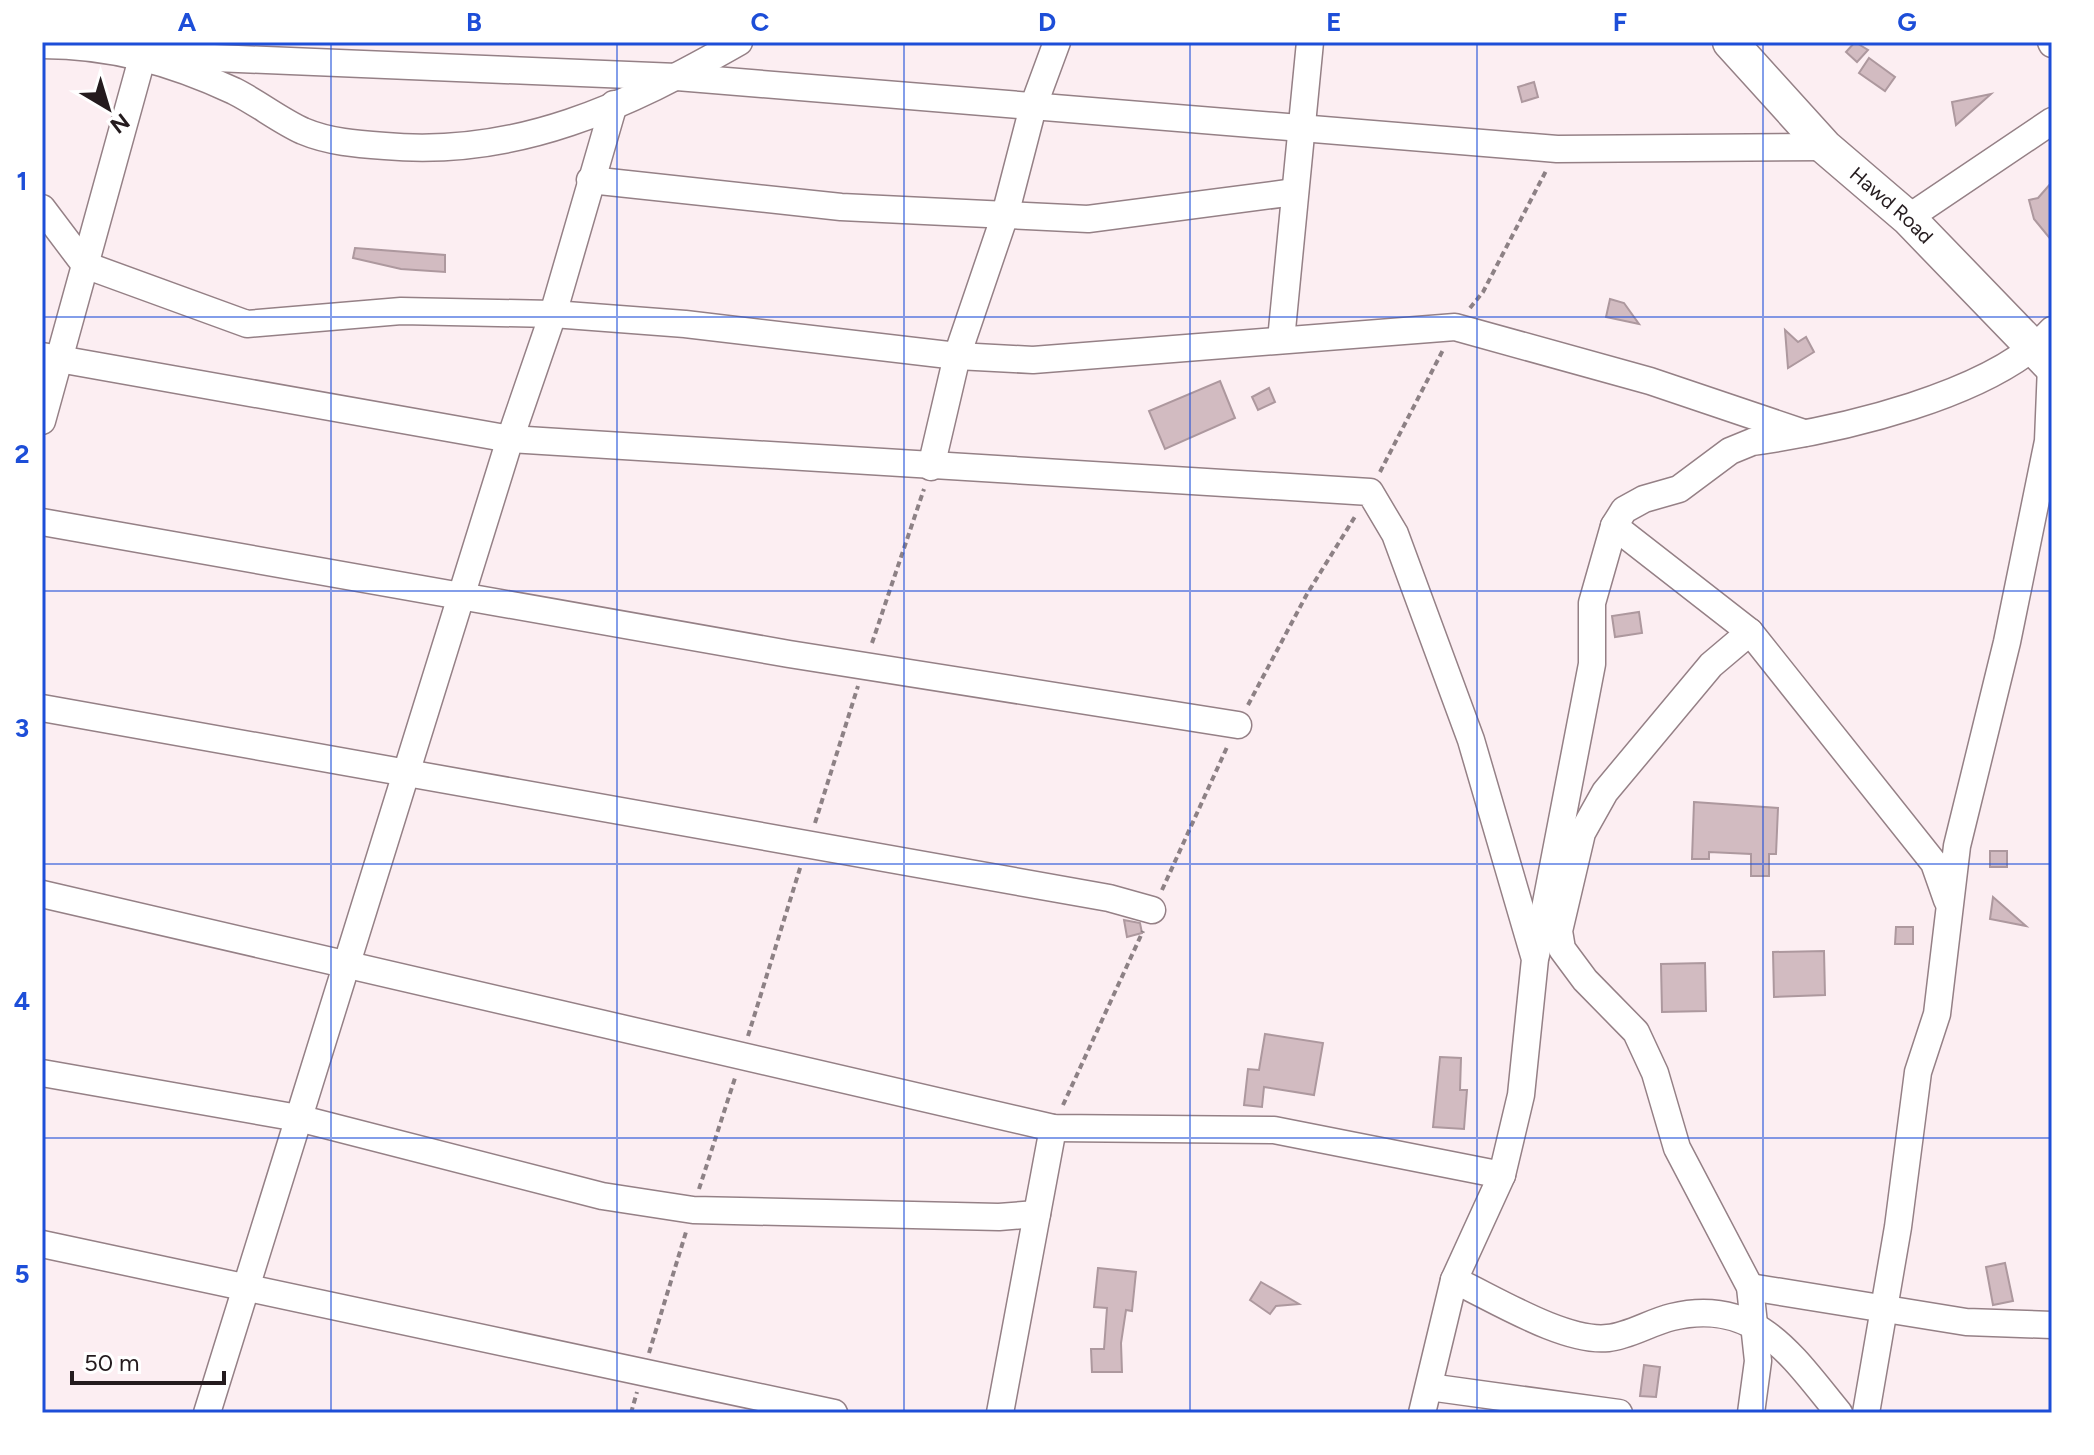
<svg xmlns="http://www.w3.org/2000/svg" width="2094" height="1455" font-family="Figtree,sans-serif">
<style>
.building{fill:#d2bbc1;stroke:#ad989e;stroke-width:2}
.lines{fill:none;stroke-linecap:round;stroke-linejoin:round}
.minor-casing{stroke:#958086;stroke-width:29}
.major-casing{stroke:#958086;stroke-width:37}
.path{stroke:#8d8185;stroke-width:4;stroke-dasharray:6 4;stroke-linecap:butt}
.minor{stroke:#fff;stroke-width:26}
.major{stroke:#fff;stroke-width:34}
.grid{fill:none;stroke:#1d4ed8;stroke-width:2;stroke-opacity:0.55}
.labels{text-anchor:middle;stroke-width:6;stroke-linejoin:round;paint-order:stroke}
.street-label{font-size:20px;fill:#241b1e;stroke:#fff}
.neatline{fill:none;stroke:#1d4ed8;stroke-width:3}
.grid-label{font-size:26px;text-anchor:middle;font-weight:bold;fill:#1d4ed8}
</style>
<rect width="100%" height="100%" fill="#fceef2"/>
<g class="building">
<polygon points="1855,42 1868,50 1857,62 1846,52"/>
<polygon points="1869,58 1895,77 1885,91 1859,73"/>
<polygon points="1534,82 1538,97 1522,102 1518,87"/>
<polygon points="1991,94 1956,125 1952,102"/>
<polygon points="2052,182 2052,241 2034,219 2029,200 2038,198"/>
<polygon points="355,248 445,255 445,272 401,269 353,258"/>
<polygon points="1610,299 1624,303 1639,324 1606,317"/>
<polygon points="1785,330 1798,342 1806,337 1814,352 1788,368"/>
<polygon points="1220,381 1235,418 1165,449 1149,411"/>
<polygon points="1269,388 1275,402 1258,410 1252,397"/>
<polygon points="1639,612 1642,633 1615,637 1612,616"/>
<polygon points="1694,802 1778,808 1776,854 1769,854 1769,876 1751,876 1751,854 1709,852 1709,859 1692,859"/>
<rect x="1990" y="851" width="17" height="16"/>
<polygon points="1993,897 2026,926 1990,919"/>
<polygon points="1124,920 1140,923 1142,933 1127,937"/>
<polygon points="1896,927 1913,927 1913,944 1895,944"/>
<polygon points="1824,951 1825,995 1774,997 1773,952"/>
<polygon points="1705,963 1706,1011 1662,1012 1661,964"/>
<polygon points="1265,1034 1323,1043 1314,1095 1264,1087 1262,1107 1244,1105 1248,1069 1259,1070"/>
<polygon points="1440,1057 1461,1058 1460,1090 1467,1090 1464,1129 1433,1127"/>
<polygon points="2005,1263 2013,1301 1993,1305 1986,1267"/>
<polygon points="1098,1268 1136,1272 1132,1311 1126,1310 1121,1343 1122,1372 1092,1372 1091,1349 1104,1349 1107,1308 1094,1307"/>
<polygon points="1261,1282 1299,1304 1276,1306 1270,1314 1250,1300"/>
<polygon points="1644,1365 1660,1367 1656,1397 1640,1396"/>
</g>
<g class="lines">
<g class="minor-casing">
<g id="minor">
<polyline points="2051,42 2052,44"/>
<path d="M 42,45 C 111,45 172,62 234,91 C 258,103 279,120 303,131 C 329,142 357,144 385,146 C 517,158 627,106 739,42"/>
<polyline points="590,180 841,207 1088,219 1295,192"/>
<polyline points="42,208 85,265 247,324 401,311 553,314 685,324 957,356 1033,360 1455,327 1650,381 1804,433"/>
<polyline points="1908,218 2052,121"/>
<polyline points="1281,340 1310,42"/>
<polyline points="42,356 510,439 1370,492 1395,534 1471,740 1535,959 1521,1095 1502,1175 1454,1280 1422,1413"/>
<polyline points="42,421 143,55 677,77 1557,149 1825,147"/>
<polyline points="931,467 957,356 1005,215 1033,107 1057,42"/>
<polyline points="42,522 789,654 1238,725"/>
<polyline points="1614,526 1750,632 1934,863 1947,900"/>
<polyline points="1750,632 1711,665 1605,792 1582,833 1559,931 1562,949 1585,980 1636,1032 1655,1073 1677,1148 1750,1287 1758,1361 1751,1413"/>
<polyline points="42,708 1109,898 1152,910"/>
<polyline points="42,894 1053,1128 1274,1130 1502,1175"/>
<path d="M 1536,955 L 1592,664 L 1592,603 L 1614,526 L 1624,510 L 1644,499 L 1679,489 L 1730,451 L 1752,442 C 1839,430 1991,396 2052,330"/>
<polyline points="42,1073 298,1118 602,1196 693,1210 999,1217 1037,1214"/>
<polyline points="42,1244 834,1413"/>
<path d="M 1454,1280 C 1493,1298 1565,1343 1608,1338 C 1629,1336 1651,1322 1672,1317 C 1756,1297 1792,1356 1839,1413"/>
<polyline points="1750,1287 1966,1322 2052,1325"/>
<polyline points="1429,1387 1619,1413"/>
<polyline points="207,1413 510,439 553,314 614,104"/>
<polyline points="1000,1413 1053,1128"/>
<polyline points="1866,1413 1898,1227 1918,1072 1937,1014 1957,846 2007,642 2048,441 2051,366"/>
</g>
</g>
<g class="major-casing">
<g id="major">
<path id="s1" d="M 1730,42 L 1825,147 L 1908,218 L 2052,367"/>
</g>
</g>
<g class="path">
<polyline points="1470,308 1483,292 1547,169"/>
<polyline points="1380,472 1444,348"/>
<polyline points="872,643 924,489"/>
<polyline points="1248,705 1307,594 1356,515"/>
<polyline points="815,823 858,686"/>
<polyline points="1162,890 1228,745"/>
<polyline points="748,1036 801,865"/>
<polyline points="1063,1105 1143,931"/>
<polyline points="699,1189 736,1075"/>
<polyline points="649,1353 686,1232"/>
<polyline points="631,1413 637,1392"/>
</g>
<use href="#minor" class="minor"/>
<use href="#major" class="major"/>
</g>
<path class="grid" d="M 331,42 L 331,1413M 617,42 L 617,1413M 904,42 L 904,1413M 1190,42 L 1190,1413M 1477,42 L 1477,1413M 1763,42 L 1763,1413M 42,317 L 2052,317M 42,591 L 2052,591M 42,864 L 2052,864M 42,1138 L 2052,1138"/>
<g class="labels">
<g class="street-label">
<text dy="7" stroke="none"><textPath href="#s1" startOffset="230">Hawd Road</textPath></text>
</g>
</g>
<rect width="2094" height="1455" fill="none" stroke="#ffffff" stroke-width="88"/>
<g transform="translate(108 108) rotate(142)" stroke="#ffffff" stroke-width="6" paint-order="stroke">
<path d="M0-6L14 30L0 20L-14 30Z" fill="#241b1e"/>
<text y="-12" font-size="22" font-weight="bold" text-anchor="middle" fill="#241b1e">N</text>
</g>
<path d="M72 1371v12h152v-12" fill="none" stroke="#241b1e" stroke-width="4"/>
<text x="84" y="1371" font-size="24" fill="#241b1e" stroke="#ffffff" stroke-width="6" paint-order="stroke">50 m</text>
<rect x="44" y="44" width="2006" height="1367" class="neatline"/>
<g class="grid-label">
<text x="187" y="31">A</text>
<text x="474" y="31">B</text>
<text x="760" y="31">C</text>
<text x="1047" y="31">D</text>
<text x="1334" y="31">E</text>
<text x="1620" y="31">F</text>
<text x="1907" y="31">G</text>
<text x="22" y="190">1</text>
<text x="22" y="463">2</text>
<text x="22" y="737">3</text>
<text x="22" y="1010">4</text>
<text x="22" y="1283">5</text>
</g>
</svg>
